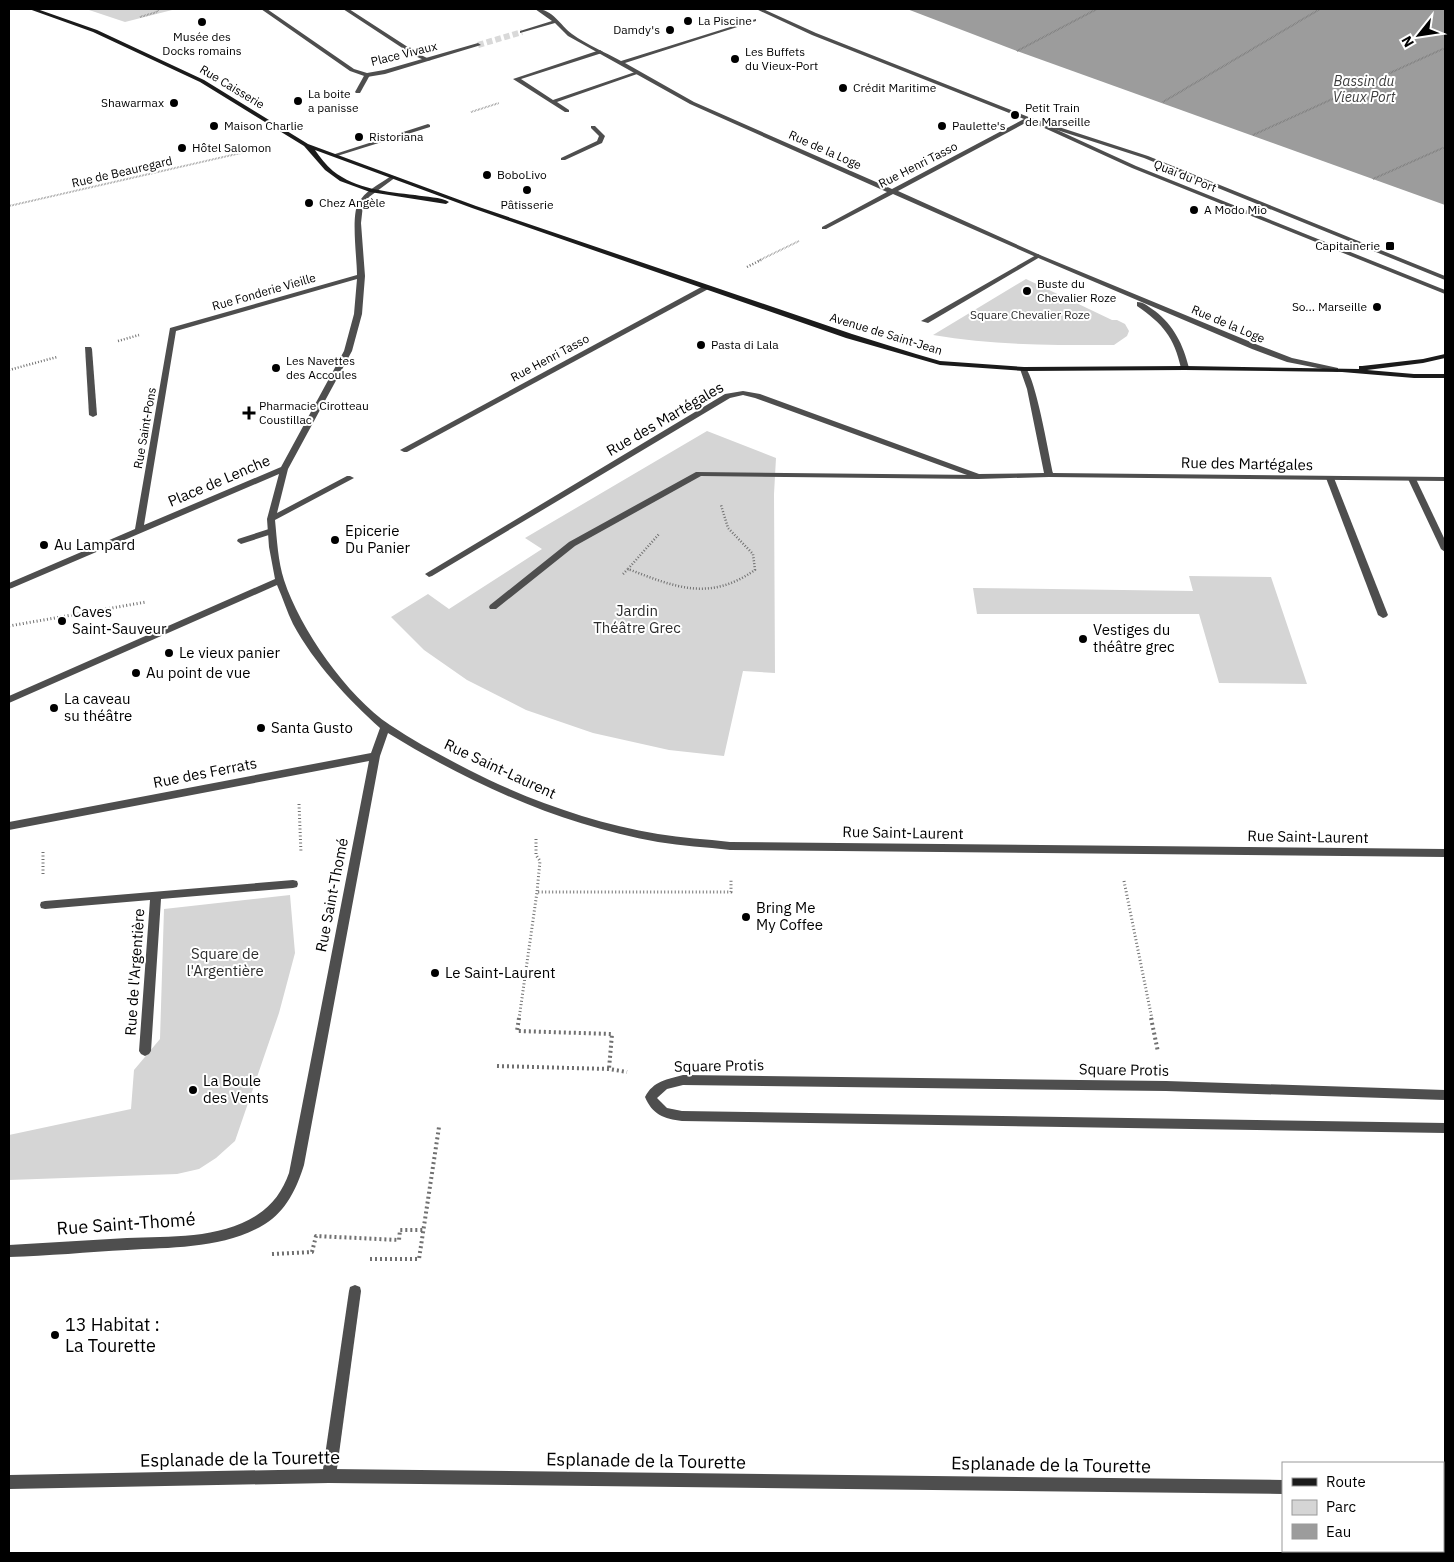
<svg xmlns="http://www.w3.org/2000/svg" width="1454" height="1562" font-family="'IBM Plex Sans',sans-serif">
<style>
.green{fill:#d5d5d5}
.water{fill:#9c9c9c}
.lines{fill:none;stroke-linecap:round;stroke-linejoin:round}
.street-tunnel{stroke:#d9d9d9;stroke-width:6;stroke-dasharray:6 3;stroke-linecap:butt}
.path-far3{stroke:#707070;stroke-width:2;stroke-dasharray:0.5 1;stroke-linecap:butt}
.path-far2{stroke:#707070;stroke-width:2.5;stroke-dasharray:1 2;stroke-linecap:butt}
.path-far1{stroke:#707070;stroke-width:3;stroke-dasharray:1 2.5;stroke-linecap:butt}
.path{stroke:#707070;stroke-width:4;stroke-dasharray:2 3;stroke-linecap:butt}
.lane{fill:#4e4e4e;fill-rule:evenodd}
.street{fill:#4e4e4e;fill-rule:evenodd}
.secondary{fill:#1b1b1b;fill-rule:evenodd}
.poi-dot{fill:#000;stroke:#fff;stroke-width:2}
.labels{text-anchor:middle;stroke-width:4;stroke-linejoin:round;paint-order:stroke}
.far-poi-label{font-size:12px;fill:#000;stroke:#fff;text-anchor:start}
.far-street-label{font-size:12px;fill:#000;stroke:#fff}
.far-park-label{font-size:12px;fill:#2c2c2c;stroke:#fff}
.far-water-label{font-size:14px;font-style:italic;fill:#3d3d3d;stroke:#fff}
.street-label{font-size:15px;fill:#000;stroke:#fff}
.poi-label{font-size:15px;fill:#000;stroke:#fff;text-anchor:start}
.park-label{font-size:15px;fill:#2c2c2c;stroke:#fff}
.near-street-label{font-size:18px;fill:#000;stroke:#fff}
.near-poi-label{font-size:18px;fill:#000;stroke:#fff;text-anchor:start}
</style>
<rect width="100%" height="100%" fill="#fff"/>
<g class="green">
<polygon points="86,9 176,9 125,22"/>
<path d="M 1026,279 L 1112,320 L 1117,320 L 1125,324 L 1129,331 L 1127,336 L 1114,345 L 1102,345 C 1045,345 989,345 933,335 Z"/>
<polygon points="707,431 776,458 774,494 775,673 743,671 724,756 669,750 593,733 526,710 467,680 424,650 391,617 428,594 449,609 542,549 525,538"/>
<polygon points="1189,576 1271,577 1307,684 1219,683 1199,614 977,614 973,588 1193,591"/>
<polygon points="290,895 295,953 279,1013 235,1141 216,1158 199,1169 177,1174 9,1180 9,1135 131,1109 134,1070 160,1039 164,909"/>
</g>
<polygon class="water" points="907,9 1445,9 1445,205 1017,51"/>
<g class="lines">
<polyline class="street-tunnel" points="478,45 522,32"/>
<g class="path-far3">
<polyline points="140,17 157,12 159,9"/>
<polyline points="1017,51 1097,9"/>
<polyline points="1163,102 1320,9"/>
<polyline points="471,112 499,103"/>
<polyline points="1253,135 1445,48"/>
<polyline points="1373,179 1445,147"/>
<polyline points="9,206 254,150"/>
<polyline points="758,261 799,241"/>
</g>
<g class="path-far2">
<polyline points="747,267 761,260"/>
<polyline points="118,341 139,335"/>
<polyline points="9,370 57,357"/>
<polyline points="628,569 659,534"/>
<path d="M 623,574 L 628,569 C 675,587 709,602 755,570 L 753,554 L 728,528 L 721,505"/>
</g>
<g class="path-far1">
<polyline points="9,626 146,602"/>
<polyline points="299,804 301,853"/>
<polyline points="536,839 536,855 540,861 537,892"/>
<polyline points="43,852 43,874"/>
<polyline points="1124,881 1152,1019"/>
<polyline points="519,1019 537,892 731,892 731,879"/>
</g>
<g class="path">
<polyline points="519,1018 517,1031 612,1034 609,1069"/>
<polyline points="1151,1018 1158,1052"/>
<polyline points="497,1066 609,1069 627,1072"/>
<polyline points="272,1254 312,1252 316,1236 399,1240 400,1230 423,1230"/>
<polyline points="370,1259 419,1259 439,1127"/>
</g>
<g class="lane">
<polygon points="343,9 349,9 417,53 431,60 426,61 413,55"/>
<polygon points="600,50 603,52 602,53 521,79 553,100 635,72 640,73 557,102 569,110 569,112 565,112 513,79"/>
<polygon points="365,74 370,75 360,93 356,93 355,92"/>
<polygon points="1031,118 1148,156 1445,276 1445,280 1144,158 1029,121 1028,120"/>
<polygon points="591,126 595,126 605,136 602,143 565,160 561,160 561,158 597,141 599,136 591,128"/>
<polygon points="1038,254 1041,256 1040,257 928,323 921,321"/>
<polygon points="696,472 978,475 982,477 978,479 701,476 575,546 496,609 490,609 489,607 490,605 569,542"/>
<polygon points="1327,476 1330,476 1334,478 1388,615 1386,617 1383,618 1378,615 1326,478"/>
<polygon points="1409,477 1412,477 1416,479 1445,540 1445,552 1441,549 1408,479"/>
<polygon points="272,528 276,531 275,533 241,544 237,541 238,539"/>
<polygon points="355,1285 360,1287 361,1291 336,1476 334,1481 329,1483 324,1481 322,1476 349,1291 350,1287"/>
</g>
<g class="street">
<polygon points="261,9 267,9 354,69 367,73 384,70 478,43 481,45 385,74 367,77 350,71"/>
<path d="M 535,9 C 552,8 560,25 572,34 C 587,45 605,52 621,61 L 756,19 L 756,21 L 625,63 L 694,102 L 892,189 L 1024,119 L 812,35 L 756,9 L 763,9 L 816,33 L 1031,118 L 1136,166 L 1445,290 L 1445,294 L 1132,168 L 1029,121 L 898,191 L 1040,255 L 1258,345 L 1292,358 L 1338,368 L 1338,372 L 1287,362 L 1252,349 L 1036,257 L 893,194 L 826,229 L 822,229 L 822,227 L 887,192 L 690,104 L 568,36 L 555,23 L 520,33 L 520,31 L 552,21 Z"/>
<polygon points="428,124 430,125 430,127 337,156 332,155"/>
<path d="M 391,176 L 396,177 L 369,197 L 363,205 L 361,223 L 365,276 L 362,314 L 352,351 L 288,469 L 277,513 L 347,476 L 350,476 L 354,478 L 275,520 C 277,540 278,561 284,580 C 300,629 347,696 390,725 C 415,742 442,756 469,770 C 528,800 593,823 658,834 C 682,838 706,839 730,842 L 1445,849 L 1445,857 L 730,850 C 706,847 682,846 658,842 C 561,825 471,784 388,733 L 380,756 L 304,1165 C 297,1188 286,1211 265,1224 C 224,1249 173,1247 127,1250 C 88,1252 48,1256 9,1257 L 9,1245 C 48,1243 88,1240 127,1238 C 170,1236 220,1239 257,1215 C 273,1205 283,1190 289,1173 L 369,761 L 9,830 L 9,822 L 371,753 L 380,728 C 348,699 314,663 293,624 C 287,612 283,598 277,585 L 9,703 L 9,696 L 275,579 L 269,547 L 267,519 L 279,474 L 12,588 L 9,589 L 9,583 L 135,529 L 170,328 L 357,275 C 357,259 351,216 358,204 C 364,191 380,184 391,176 ZM 357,279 L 354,314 L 344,351 L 281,467 L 144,525 L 176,331 Z"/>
<polygon points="705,285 712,287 407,452 404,452 400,450"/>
<path d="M 1137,302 C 1144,302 1149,307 1155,311 C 1174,326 1183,344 1189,368 L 1188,370 L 1185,370 L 1181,368 C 1174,337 1163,324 1137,306 Z"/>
<polygon points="85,347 91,347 92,349 97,415 93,417 89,415"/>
<path d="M 1021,367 L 1024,367 C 1035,372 1049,456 1053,473 L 1445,477 L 1445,481 L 1049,477 L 978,479 L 755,398 L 743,395 L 730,398 L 432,576 L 429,577 L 425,574 L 725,394 L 743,391 L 760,394 L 979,474 L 1044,473 L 1027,389 L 1020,369 Z"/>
<polygon points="293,880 297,881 298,884 297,887 293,888 161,899 151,1051 149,1054 145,1056 141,1054 139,1051 150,900 45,909 41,908 40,905 41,902 45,901"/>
<path d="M 683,1075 L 1166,1081 L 1445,1090 L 1445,1100 L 1166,1091 L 683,1085 L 667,1089 L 657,1098 L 667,1108 L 682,1111 L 1445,1123 L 1445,1133 L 682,1121 C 664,1119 652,1114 645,1097 C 653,1081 668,1079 683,1075 Z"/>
<polygon points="329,1469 1283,1480 1283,1494 329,1483 9,1489 9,1475"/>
<rect x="1443" y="1482" width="2" height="14"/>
</g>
<path class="secondary" d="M 29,9 L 37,9 L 97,30 L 204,80 L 308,144 L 476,206 L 852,334 L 916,354 L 940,361 L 1024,367 L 1185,366 L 1359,369 L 1359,366 L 1362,366 L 1423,359 L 1445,354 L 1445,358 L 1423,363 L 1367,370 L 1414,374 L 1445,374 L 1445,378 L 1414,378 L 1342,372 L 1185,370 L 1024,371 L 940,365 L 846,338 L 472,208 L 315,150 C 320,157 326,165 333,171 C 356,189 387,192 415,195 C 426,197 441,197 449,202 L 446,204 L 370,192 L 340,181 L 325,170 L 304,146 L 200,82 L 93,32 Z"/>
</g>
<g class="poi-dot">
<circle cx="688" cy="21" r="5"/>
<circle cx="202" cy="22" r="5"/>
<circle cx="670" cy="30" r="5"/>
<circle cx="735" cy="59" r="5"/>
<circle cx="843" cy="88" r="5"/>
<circle cx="298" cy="101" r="5"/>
<circle cx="174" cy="103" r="5"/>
<circle cx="1015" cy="115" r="5"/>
<circle cx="214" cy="126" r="5"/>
<circle cx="942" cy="126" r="5"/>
<circle cx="359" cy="137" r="5"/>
<circle cx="182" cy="148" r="5"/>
<circle cx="487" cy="175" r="5"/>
<circle cx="527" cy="190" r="5"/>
<circle cx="309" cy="203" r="5"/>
<circle cx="1194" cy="210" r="5"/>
<rect x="1385" y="241" width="10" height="10" rx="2.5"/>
<circle cx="1027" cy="291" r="5"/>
<circle cx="1377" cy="307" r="5"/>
<circle cx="701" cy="345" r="5"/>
<circle cx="276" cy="368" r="5"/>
<path d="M246.5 405.5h5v5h5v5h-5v5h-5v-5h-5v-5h5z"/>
<circle cx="335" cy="540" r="5"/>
<circle cx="44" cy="545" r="5"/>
<circle cx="62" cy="621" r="5"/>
<circle cx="1083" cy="639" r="5"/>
<circle cx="169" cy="653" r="5"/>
<circle cx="136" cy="673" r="5"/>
<circle cx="54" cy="708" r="5"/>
<circle cx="261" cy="728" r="5"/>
<circle cx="746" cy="917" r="5"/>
<circle cx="435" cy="973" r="5"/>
<circle cx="193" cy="1090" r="5"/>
<circle cx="55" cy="1335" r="5"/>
</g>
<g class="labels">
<g class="far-poi-label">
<text x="698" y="25">La Piscine</text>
<text x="660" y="34" text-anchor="end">Damdy's</text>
<text x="202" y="41" text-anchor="middle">Musée des<tspan x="202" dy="14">Docks romains</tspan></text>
<text x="745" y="56">Les Buffets<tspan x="745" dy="14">du Vieux-Port</tspan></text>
<text x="853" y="92">Crédit Maritime</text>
<text x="308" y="98">La boite<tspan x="308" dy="14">a panisse</tspan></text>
<text x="164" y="107" text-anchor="end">Shawarmax</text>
<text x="1025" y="112">Petit Train<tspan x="1025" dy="14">de Marseille</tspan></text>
<text x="224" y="130">Maison Charlie</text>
<text x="952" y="130">Paulette's</text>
<text x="369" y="141">Ristoriana</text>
<text x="192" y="152">Hôtel Salomon</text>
<text x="497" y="179">BoboLivo</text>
<text x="319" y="207">Chez Angèle</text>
<text x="527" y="209" text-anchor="middle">Pâtisserie</text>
<text x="1204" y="214">A Modo Mio</text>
<text x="1380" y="250" text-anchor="end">Capitainerie</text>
<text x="1037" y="288">Buste du<tspan x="1037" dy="14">Chevalier Roze</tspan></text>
<text x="1367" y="311" text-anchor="end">So... Marseille</text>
<text x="711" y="349">Pasta di Lala</text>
<text x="286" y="365">Les Navettes<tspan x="286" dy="14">des Accoules</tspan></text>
<text x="259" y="410">Pharmacie Cirotteau<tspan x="259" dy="14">Coustillac</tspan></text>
</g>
<g class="far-street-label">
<text transform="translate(404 54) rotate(-14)" y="4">Place Vivaux</text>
<text transform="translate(232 87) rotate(31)" y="4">Rue Caisserie</text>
<text transform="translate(825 150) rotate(24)" y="4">Rue de la Loge</text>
<text transform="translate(918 165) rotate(-27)" y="4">Rue Henri Tasso</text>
<text transform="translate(122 172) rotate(-13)" y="4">Rue de Beauregard</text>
<text transform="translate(1185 176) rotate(22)" y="4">Quai du Port</text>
<text transform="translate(264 292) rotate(-16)" y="4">Rue Fonderie Vieille</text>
<text transform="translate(1228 324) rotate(23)" y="4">Rue de la Loge</text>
<text transform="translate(886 334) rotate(17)" y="4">Avenue de Saint-Jean</text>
<text transform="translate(550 358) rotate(-28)" y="4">Rue Henri Tasso</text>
<text transform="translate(145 428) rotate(-80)" y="4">Rue Saint-Pons</text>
</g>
<g class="far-park-label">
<text x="1030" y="319">Square Chevalier Roze</text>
</g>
<g class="far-water-label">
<text x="1364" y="86">Bassin du<tspan x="1364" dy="16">Vieux Port</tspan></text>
</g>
<g class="street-label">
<text transform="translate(665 419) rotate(-30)" y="5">Rue des Martégales</text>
<text transform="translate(1247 464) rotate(1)" y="5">Rue des Martégales</text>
<text transform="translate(219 481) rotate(-23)" y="5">Place de Lenche</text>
<text transform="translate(500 769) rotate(25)" y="5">Rue Saint-Laurent</text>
<text transform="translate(205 773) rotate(-11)" y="5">Rue des Ferrats</text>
<text transform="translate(903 833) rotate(1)" y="5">Rue Saint-Laurent</text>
<text transform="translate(1308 837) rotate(1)" y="5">Rue Saint-Laurent</text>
<text transform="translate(332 895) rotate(-79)" y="5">Rue Saint-Thomé</text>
<text transform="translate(135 972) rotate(-86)" y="5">Rue de l'Argentière</text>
<text transform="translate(719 1066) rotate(-1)" y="5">Square Protis</text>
<text transform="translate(1124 1070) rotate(1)" y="5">Square Protis</text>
</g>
<g class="poi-label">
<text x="345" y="536">Epicerie<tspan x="345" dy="17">Du Panier</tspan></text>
<text x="54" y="550">Au Lampard</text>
<text x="72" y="617">Caves<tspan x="72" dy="17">Saint-Sauveur</tspan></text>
<text x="1093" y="635">Vestiges du<tspan x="1093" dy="17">théâtre grec</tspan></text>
<text x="179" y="658">Le vieux panier</text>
<text x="146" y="678">Au point de vue</text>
<text x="64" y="704">La caveau<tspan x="64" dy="17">su théâtre</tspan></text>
<text x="271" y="733">Santa Gusto</text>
<text x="756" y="913">Bring Me<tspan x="756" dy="17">My Coffee</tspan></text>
<text x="445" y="978">Le Saint-Laurent</text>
<text x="203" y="1086">La Boule<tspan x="203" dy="17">des Vents</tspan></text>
</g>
<g class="park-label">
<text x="637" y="616">Jardin<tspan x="637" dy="17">Théâtre Grec</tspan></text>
<text x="225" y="959">Square de<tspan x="225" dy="17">l'Argentière</tspan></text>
</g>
<g class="near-street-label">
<text transform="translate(126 1224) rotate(-4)" y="6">Rue Saint-Thomé</text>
<text transform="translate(240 1459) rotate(-1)" y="6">Esplanade de la Tourette</text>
<text transform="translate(646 1461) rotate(1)" y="6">Esplanade de la Tourette</text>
<text transform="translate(1051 1465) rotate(1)" y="6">Esplanade de la Tourette</text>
</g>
<g class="near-poi-label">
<text x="65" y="1331">13 Habitat :<tspan x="65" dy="21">La Tourette</tspan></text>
</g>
</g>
<rect width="1454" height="1562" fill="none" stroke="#000000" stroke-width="20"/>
<rect x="1282" y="1462" width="162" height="90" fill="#ffffff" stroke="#999999"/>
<rect x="1292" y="1478" width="25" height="8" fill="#1b1b1b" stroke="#999999"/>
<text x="1326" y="1487" font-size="15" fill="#000000">Route</text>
<rect x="1292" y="1500" width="25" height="15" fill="#d5d5d5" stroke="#999999"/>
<text x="1326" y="1512" font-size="15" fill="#000000">Parc</text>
<rect x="1292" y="1524" width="25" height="15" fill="#9c9c9c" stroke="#999999"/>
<text x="1326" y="1537" font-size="15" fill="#000000">Eau</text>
<g transform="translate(1419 35) rotate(240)" stroke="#ffffff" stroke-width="4" paint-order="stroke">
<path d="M0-4L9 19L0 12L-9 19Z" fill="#000000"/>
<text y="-8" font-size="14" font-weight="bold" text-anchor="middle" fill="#000000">N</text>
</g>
</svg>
